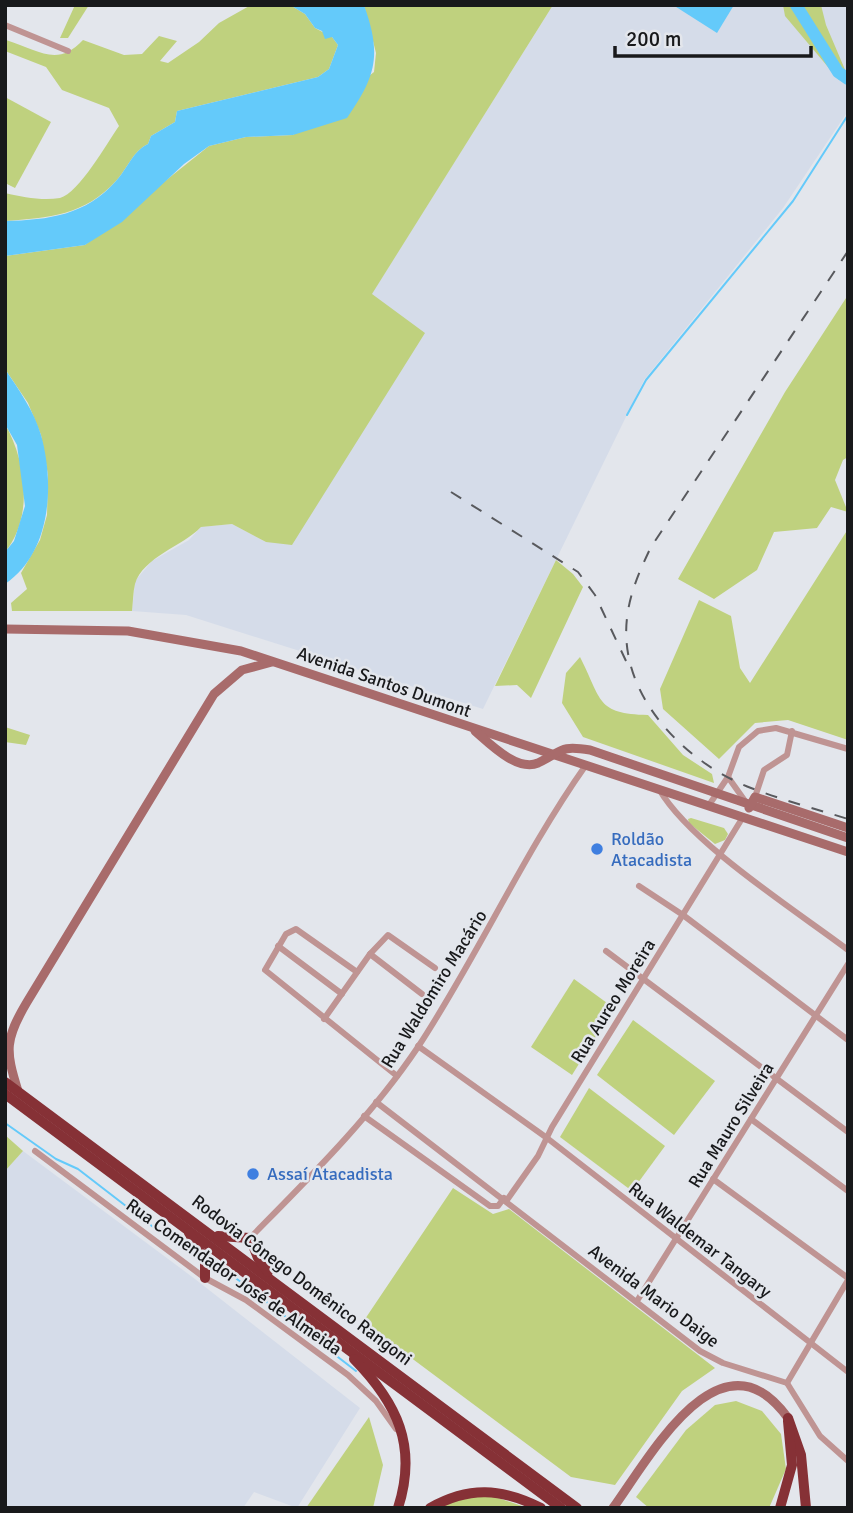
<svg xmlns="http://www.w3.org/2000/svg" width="853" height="1513" font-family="Signika,sans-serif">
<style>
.built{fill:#d5dce9}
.green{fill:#bfd17e}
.water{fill:#64cafa}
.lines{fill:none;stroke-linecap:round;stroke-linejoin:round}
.stream{stroke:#64cafa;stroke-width:2}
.river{stroke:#64cafa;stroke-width:12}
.street{stroke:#bf9493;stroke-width:6}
.secondary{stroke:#a86b6b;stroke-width:9}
.highway{stroke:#863136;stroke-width:10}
.rail{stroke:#58595d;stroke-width:2;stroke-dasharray:12 12;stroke-linecap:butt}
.shop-dot{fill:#3f7fe0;stroke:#e3e6ec;stroke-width:2.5}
.labels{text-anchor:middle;stroke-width:5;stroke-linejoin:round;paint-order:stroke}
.street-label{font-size:18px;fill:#18191b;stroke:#e3e6ec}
.shop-label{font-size:18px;fill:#366cbe;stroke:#e3e6ec;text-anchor:start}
</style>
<rect width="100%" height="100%" fill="#e3e6ec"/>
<g class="built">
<polygon points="553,5 848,5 848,111 783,208 644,380 483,709 186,615 132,611 135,581 152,561 189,540 201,527 232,524 266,542 424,334 371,295"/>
<polygon points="23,1151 195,1279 360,1408 297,1508 254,1492 243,1508 5,1508 5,1171"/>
</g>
<g class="green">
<polygon points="75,5 89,5 68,38 60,38"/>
<path d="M 251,5 L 290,5 L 305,14 L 315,28 L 332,37 L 338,45 L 329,69 L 318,77 L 177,111 L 175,122 L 151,136 L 148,144 C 132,152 128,168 116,181 C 85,215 49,218 5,221 L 5,193 C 23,197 42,201 60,198 C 79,193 107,143 119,126 L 109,108 L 62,90 L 46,67 L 5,51 L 6,40 C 39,50 57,68 83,40 L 124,55 L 142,54 L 159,36 L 177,41 L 160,61 L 168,63 L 199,42 L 219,23 Z"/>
<path d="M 364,5 L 553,5 L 372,294 L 425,333 L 292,545 L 266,542 L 232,524 L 201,527 C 183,546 143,557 135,584 C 133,592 133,602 132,611 L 12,611 L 11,603 L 27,589 L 21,573 L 40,540 L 47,515 L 48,475 L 41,435 L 28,403 L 5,369 L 5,256 L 85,245 L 209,146 L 246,137 L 293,135 L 374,72 L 376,53 Z"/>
<polygon points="783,5 821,5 826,25 846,72 839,80 785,16"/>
<polygon points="5,97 51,122 15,188 5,183"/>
<polygon points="848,295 848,457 843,460 835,480 848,512 831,507 817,528 774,532 757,570 714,599 678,579 785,392"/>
<path d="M 5,424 C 26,461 34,517 5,552 Z"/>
<polygon points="848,529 848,740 788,720 755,723 719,759 663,709 660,689 699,600 731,616 740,668 750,683"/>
<polygon points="556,560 573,574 583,587 531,698 517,685 495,686"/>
<path d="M 580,657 C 602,700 596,714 648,715 L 683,755 L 712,774 L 714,783 L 583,737 L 562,703 L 566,673 Z"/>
<polygon points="5,727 30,735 26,745 5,742"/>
<polygon points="691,818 724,828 728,834 725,840 715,844 689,823 688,819"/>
<polygon points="574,979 614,1008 572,1075 531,1047"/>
<polygon points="633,1020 715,1081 674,1135 597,1075"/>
<polygon points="589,1088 665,1146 632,1191 560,1137"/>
<polygon points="5,1135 23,1151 5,1171"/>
<polygon points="453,1188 493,1214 509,1209 715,1368 682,1391 615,1485 571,1477 363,1322"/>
<polygon points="736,1401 762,1411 781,1434 786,1469 769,1508 649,1508 636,1497 686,1430 715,1405"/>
<polygon points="369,1417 383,1465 373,1508 306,1508"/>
<polygon points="489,1495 528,1508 440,1508 461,1498"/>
</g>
<g class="water">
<path d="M 290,5 L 364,5 C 382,55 376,76 347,118 L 293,135 L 246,137 L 209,146 L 184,164 L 122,222 L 85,245 L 5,256 L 5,221 C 49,220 86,215 116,181 C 128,168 132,152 148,144 L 151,136 L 175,122 L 177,111 L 318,77 L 329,69 L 338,45 L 332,37 L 325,39 L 322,31 L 315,28 L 305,14 Z"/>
<polygon points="673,5 734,5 717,33"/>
<path d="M 5,369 C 19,390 34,411 41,435 C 55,485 51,553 5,584 L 5,552 L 14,541 L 25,506 L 17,445 L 5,424 Z"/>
</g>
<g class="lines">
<g class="stream">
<polyline points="627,415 646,380 793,201 848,115"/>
<polyline points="5,1123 56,1159 78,1169 170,1240 199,1257"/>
<polyline points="211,1259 356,1371"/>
</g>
<polyline class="river" points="796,5 838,72 848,79"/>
<g class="street">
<polyline points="5,25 68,51"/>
<polyline points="728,777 745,801"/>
<path d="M 659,789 C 690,843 795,910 848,950"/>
<polyline points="755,797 764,770 787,755 792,731"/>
<polyline points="709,805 728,777 739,747 758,731 776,728 848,749"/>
<polyline points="639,886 683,915 848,1040"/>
<polyline points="278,946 342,994"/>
<polyline points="606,951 848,1132"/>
<polyline points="370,954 388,935 435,968"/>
<polyline points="357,972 296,929 286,934 265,970 397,1076"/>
<polyline points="324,1019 370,954 422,994"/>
<polyline points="418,1046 547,1138 848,1372"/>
<polyline points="376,1102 700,1351 723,1363 787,1383 820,1436 848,1461"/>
<polyline points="364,1116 490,1206 498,1206 504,1198"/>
<polyline points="751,1119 848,1191"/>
<polyline points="35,1151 205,1278 246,1300 348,1375 376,1401 396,1429"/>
<polyline points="713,1179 848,1278"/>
<polyline points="507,1200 538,1156 552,1127 743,817"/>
<path d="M 250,1238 C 309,1178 371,1117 418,1047 C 478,956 523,854 586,765"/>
<polyline points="637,1301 848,964"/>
<polyline points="787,1383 848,1280"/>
</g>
<g class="secondary">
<polyline points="5,629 128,631 241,651 848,852"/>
<path d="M 475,731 C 489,743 517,772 538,763 C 563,751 559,745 590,750 L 848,838"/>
<polyline points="749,808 755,797 848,828"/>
<path d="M 18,1091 C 5,1050 5,1039 27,1002 L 214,694 L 242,670 L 272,662"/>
<path d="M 613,1508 C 650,1457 721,1325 788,1418"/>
</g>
<g class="highway">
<polyline points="5,1082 577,1508"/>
<polyline points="5,1094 561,1508"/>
<polyline points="189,1233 205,1259 205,1278"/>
<polyline points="218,1236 250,1238 258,1258 268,1272"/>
<path d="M 354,1359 C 397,1403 418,1446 398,1508"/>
<polyline points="788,1418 801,1455 806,1508"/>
<path d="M 430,1508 C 469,1486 501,1488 541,1508"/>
<polyline points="780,1508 792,1465 788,1421"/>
</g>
<g class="rail">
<path d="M 848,251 L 651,547 C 640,570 630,592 627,618 C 618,695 684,762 751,788 C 782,800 816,809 848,819"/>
<polyline points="451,492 578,572 595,595 626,661"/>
</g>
</g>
<g class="shop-dot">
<circle cx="597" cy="849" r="7"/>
<circle cx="253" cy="1174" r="7"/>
</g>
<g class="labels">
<g class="street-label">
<text transform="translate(384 682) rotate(19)" y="6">Avenida Santos Dumont</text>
<text transform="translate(434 989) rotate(-58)" y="6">Rua Waldomiro Macário</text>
<text transform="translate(613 1001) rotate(-58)" y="6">Rua Aureo Moreira</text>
<text transform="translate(731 1125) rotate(-58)" y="6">Rua Mauro Silveira</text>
<text transform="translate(700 1240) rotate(38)" y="6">Rua Waldemar Tangary</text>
<text transform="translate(234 1277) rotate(35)" y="6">Rua Comendador José de Almeida</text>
<text transform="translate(302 1280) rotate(37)" y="6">Rodovia Cônego Domênico Rangoni</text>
<text transform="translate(654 1296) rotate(37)" y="6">Avenida Mario Daige</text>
</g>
<g class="shop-label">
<text x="611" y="845">Roldão<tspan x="611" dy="21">Atacadista</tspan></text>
<text x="267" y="1180">Assaí Atacadista</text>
</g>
</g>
<rect width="853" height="1513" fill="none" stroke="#18191b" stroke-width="14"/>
<path d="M615 46v10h196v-10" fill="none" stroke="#18191b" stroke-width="3.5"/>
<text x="626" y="46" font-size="21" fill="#18191b" stroke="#e3e6ec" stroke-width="5" paint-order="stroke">200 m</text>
</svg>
